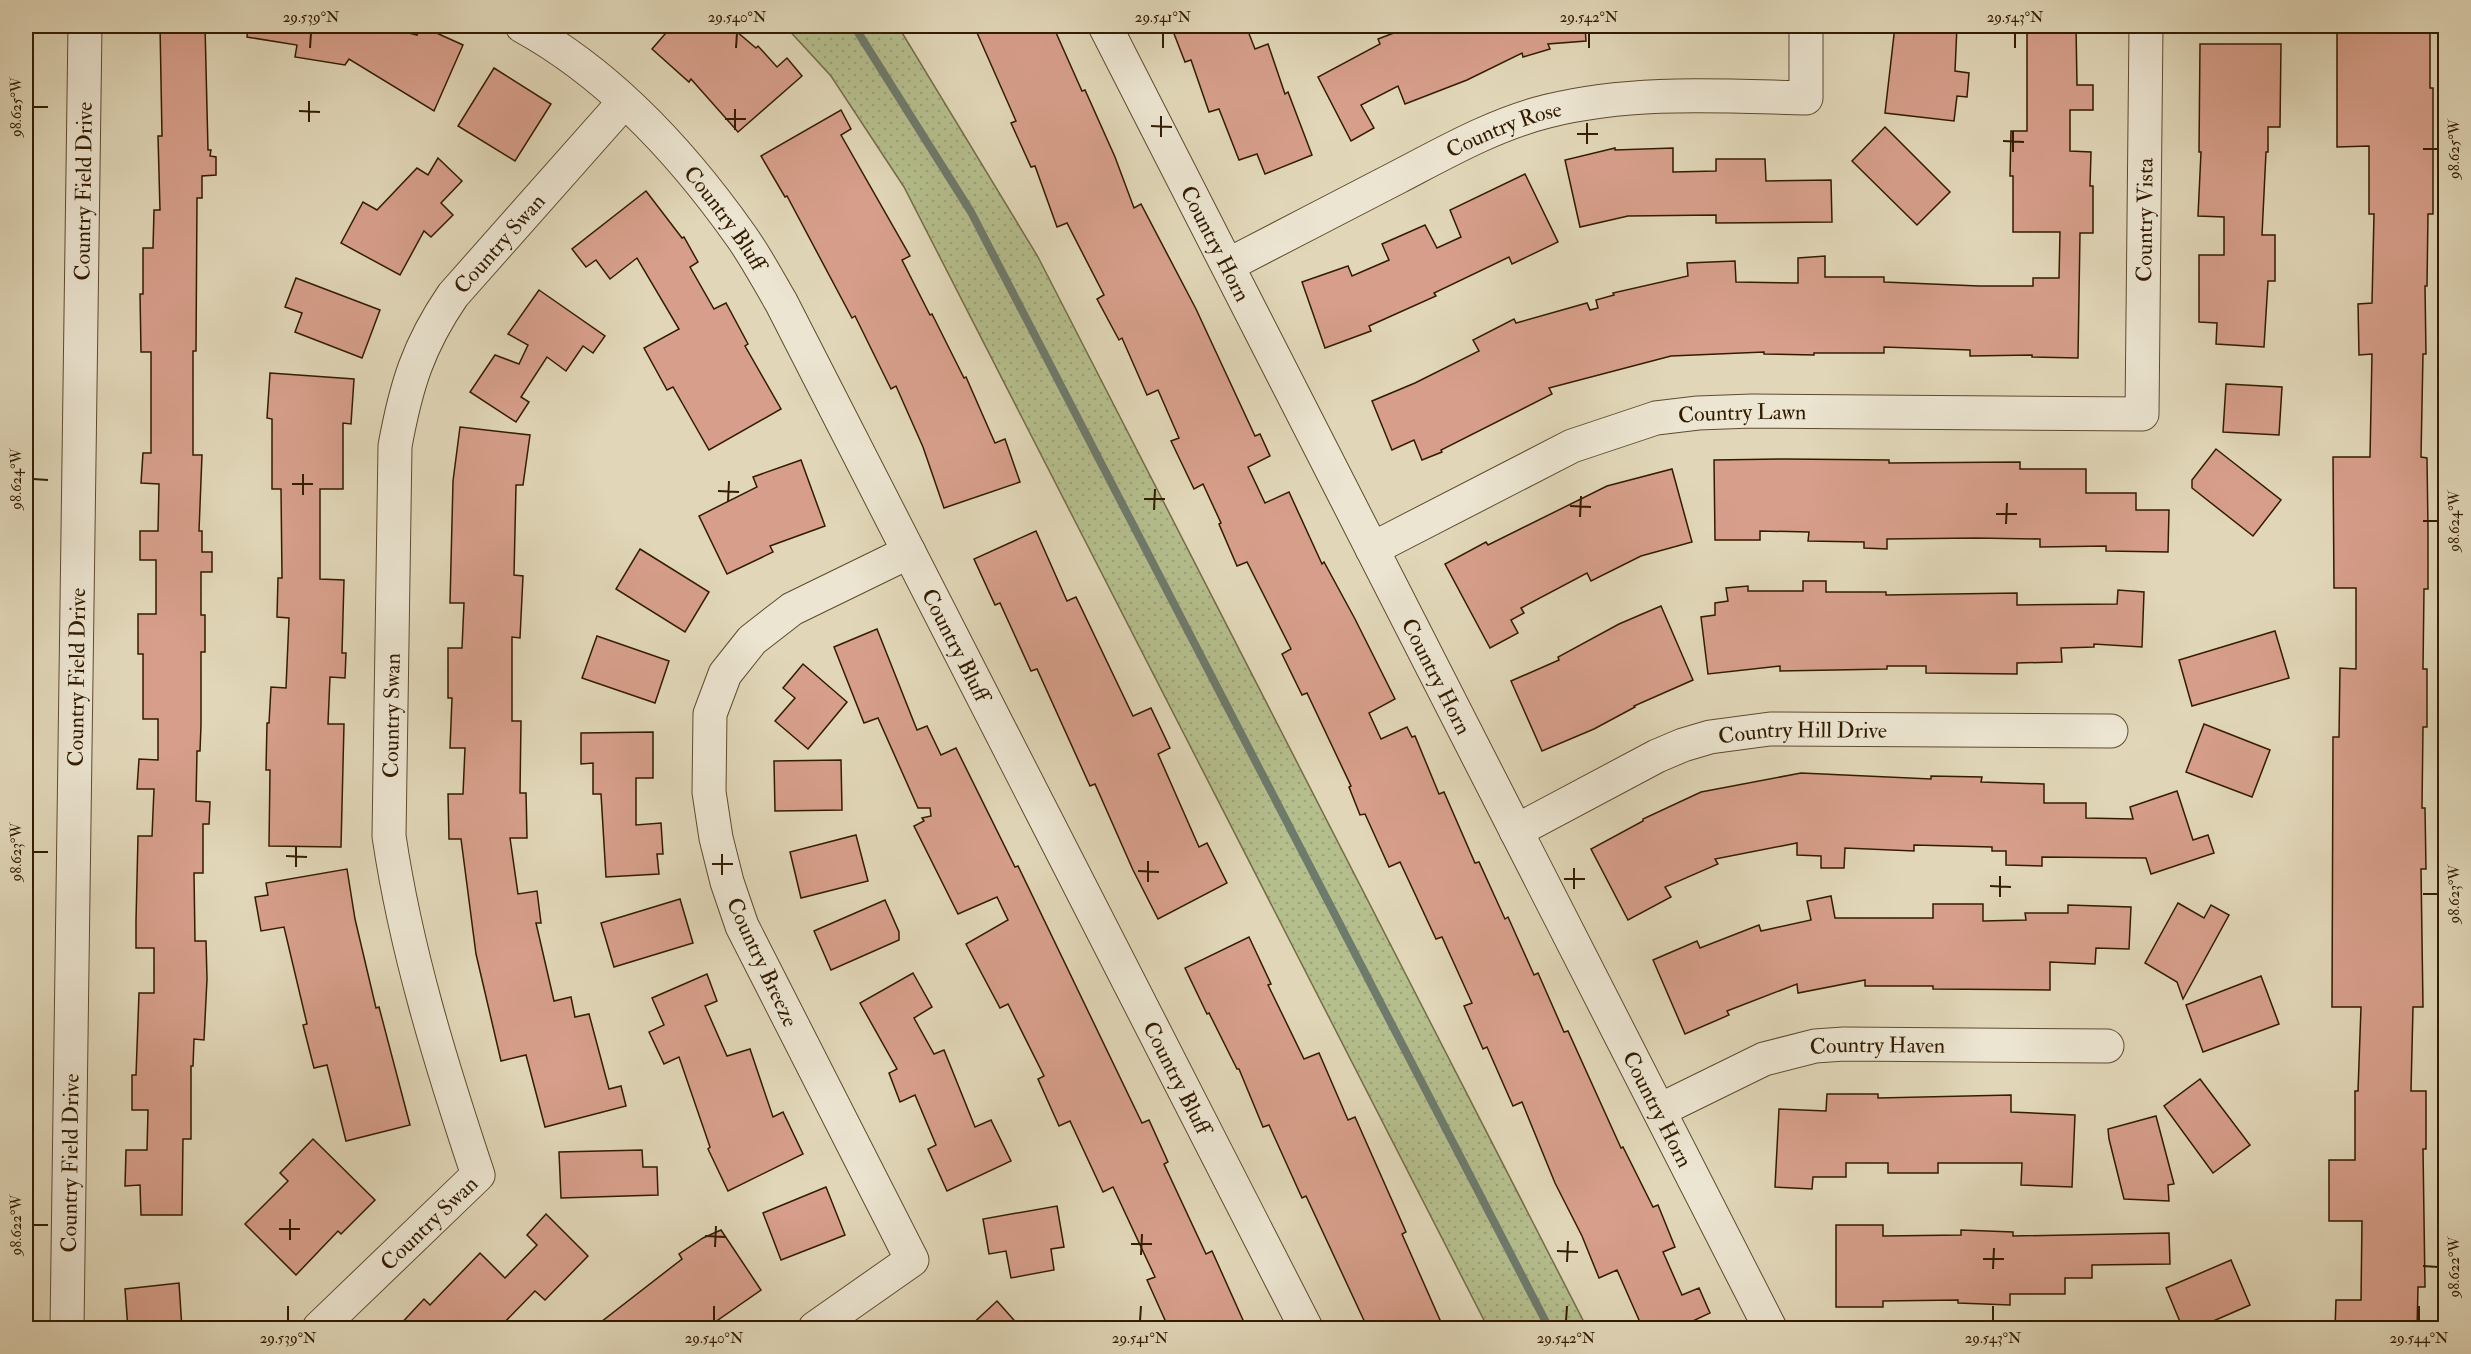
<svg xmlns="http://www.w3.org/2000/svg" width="2471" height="1354" font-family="'IM FELL Double Pica',serif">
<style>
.grass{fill:url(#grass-dots);stroke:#746d46;stroke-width:1.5}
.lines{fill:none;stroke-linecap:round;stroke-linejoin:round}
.stream{stroke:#6e7a6c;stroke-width:8}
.building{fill:#d79f8b;stroke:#331c00;stroke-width:1.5}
.minor-casing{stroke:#5e4b2e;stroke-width:35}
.minor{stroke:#ece5d1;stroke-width:33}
.ticks{fill:none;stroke:#331c00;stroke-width:2}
.labels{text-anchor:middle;stroke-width:4.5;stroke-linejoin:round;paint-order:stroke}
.street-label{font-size:22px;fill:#331c00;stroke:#ece5d1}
.neatline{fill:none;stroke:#331c00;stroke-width:2}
.ticks-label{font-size:15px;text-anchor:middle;fill:#331c00}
</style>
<defs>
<pattern id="grass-dots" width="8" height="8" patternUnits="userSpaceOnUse" patternTransform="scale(1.5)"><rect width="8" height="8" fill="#b5be8d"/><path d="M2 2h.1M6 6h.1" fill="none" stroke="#9ca378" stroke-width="1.8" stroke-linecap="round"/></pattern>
</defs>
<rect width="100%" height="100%" fill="#e1d7b8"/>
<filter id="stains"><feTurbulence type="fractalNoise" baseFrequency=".00333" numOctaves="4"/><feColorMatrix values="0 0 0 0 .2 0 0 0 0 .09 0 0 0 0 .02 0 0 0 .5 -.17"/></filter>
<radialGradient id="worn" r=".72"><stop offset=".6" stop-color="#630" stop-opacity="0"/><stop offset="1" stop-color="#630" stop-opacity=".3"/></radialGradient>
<polygon class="grass" points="785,26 898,26 1038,257 1587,1328 1488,1328 904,187 831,76"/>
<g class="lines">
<polyline class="stream" points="854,26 971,212 1549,1328"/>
</g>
<g class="building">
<polygon points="160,26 205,26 208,150 211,150 210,156 216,157 216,175 202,176 202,198 197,198 196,351 193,351 193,455 202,455 199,531 202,531 202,552 212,552 212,572 201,572 201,615 205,615 205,652 201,652 201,725 200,751 197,751 196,801 210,802 209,824 203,824 203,873 194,873 195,941 206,941 207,979 204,1040 194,1039 193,1066 191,1066 191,1139 183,1139 182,1215 141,1215 140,1185 125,1186 126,1150 147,1150 148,1110 132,1110 132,1075 136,1075 139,993 154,993 154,948 136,948 136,920 138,836 152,836 154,789 137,789 139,759 158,760 158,719 143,719 143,654 138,654 138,614 156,614 156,560 140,560 140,531 158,531 159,484 141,483 143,453 151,453 151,352 141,352 140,294 143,294 143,248 153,248 154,210 160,210 158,136 162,136"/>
<polygon points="248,26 382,26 417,35 421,26 463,45 434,111 349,59 345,65 295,57 297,45 247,37"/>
<polygon points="672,26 730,26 756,48 758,46 777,67 787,58 802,76 738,132 691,79 689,82 652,49"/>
<polygon points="974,26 1053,26 1082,91 1085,90 1115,157 1134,208 1141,204 1196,309 1255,436 1260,434 1270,456 1248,467 1265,503 1289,492 1322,564 1324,562 1355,619 1395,699 1369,713 1381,739 1407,727 1412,737 1415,736 1439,794 1444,792 1475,863 1479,862 1505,919 1508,917 1534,975 1538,973 1564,1032 1568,1031 1621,1148 1623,1147 1653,1207 1658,1205 1675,1247 1663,1252 1682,1295 1699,1288 1710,1313 1676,1329 1643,1329 1617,1270 1599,1278 1582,1236 1555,1183 1522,1102 1513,1106 1487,1047 1483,1049 1464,1006 1472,1003 1442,937 1436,939 1400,862 1389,867 1365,814 1360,815 1349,787 1351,786 1307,693 1302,695 1282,654 1291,649 1247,562 1237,566 1219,524 1221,523 1203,484 1194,489 1171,441 1179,438 1158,390 1147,395 1122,338 1119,340 1097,299 1104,295 1067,223 1057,227 1035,166 1031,167 1011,123 1016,121"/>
<polygon points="1171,26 1246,26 1255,49 1268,44 1285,94 1288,92 1312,155 1265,174 1257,154 1239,160 1219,109 1209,112 1191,60 1185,62"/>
<polygon points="1412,26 1585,26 1586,41 1548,44 1550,49 1523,57 1522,53 1467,80 1405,104 1398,86 1361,105 1374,128 1351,141 1318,77 1380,44 1378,39"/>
<polygon points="1895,26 1957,26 1955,71 1969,73 1967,97 1957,96 1954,121 1885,113"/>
<polygon points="2027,26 2076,26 2077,85 2093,85 2093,110 2070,110 2070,151 2091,152 2090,186 2093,186 2093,233 2080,233 2078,358 2032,357 2032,355 1970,356 1970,350 1884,347 1884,353 1814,353 1814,355 1764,354 1764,352 1671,356 1549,388 1552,394 1441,450 1442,452 1422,460 1414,440 1392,450 1372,401 1415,383 1479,351 1473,340 1514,319 1516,323 1587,303 1590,310 1598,308 1596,300 1614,295 1613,293 1688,276 1687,263 1735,261 1736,282 1798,283 1798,258 1825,256 1825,277 1884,277 1884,282 1979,286 2033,286 2033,278 2059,278 2060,232 2013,232 2013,176 2010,176 2011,131 2027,131"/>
<polygon points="2337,26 2430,26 2430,88 2433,88 2433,214 2428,214 2427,286 2425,286 2426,354 2423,354 2421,457 2427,458 2428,527 2428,589 2424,589 2423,669 2427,669 2427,727 2423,727 2422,808 2425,808 2426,869 2421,869 2423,1007 2413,1007 2411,1091 2426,1091 2426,1149 2423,1149 2425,1287 2418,1287 2417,1329 2335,1329 2336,1300 2361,1300 2362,1221 2329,1221 2329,1160 2355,1160 2355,1091 2358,1091 2361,1007 2332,1007 2333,737 2339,737 2340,668 2356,669 2356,588 2334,588 2333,457 2370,457 2372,354 2359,355 2358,304 2372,303 2374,214 2369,214 2369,146 2337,147"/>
<polygon points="2200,44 2281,44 2280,127 2268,127 2268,152 2266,152 2262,235 2275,235 2275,281 2268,281 2264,347 2216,344 2217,323 2199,322 2199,255 2224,255 2224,217 2198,216 2201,152 2199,152"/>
<polygon points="494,68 551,104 515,161 458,126"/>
<polygon points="841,110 851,129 841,135 910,256 902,260 930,315 932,314 964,378 966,377 995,443 1005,439 1020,482 944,508 923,447 896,386 891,389 855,316 852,318 787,196 785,197 761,156"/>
<polygon points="1885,127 1950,192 1917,225 1852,161"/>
<polygon points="1615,148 1615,150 1673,148 1673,172 1716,171 1716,159 1765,159 1766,181 1831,180 1832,222 1716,223 1716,215 1628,216 1580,227 1565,160"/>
<polygon points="438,158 462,181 441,203 453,215 431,237 424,231 400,275 341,243 363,202 377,210 417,168 428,175"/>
<polygon points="1525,174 1558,242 1512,264 1509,257 1434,293 1436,296 1369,326 1371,331 1325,348 1302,282 1348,266 1352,276 1389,260 1382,244 1425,225 1437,248 1461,237 1450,210"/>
<polygon points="646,191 682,238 684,237 698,262 690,267 714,309 726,303 748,344 745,346 781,409 709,450 673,387 667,390 644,348 679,329 637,258 610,279 596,260 586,267 572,249"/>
<polygon points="296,278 380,310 362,358 295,332 302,313 285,307"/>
<polygon points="539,290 605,336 593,353 583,346 566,371 547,357 521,397 529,402 516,422 470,392 495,355 519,364 528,345 508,334"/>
<polygon points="270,373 354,379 351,424 343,423 343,489 320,489 320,579 344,580 342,653 346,653 345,678 330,677 328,724 344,724 341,847 269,846 270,770 266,770 267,723 269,723 271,687 286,688 289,618 277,617 278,578 282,578 281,489 272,489 272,419 267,418"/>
<polygon points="2226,384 2282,387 2279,435 2223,432"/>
<polygon points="460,427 530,435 523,485 516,485 514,575 523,576 520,638 512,637 512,721 521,721 520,793 526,793 527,838 510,838 518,894 537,891 541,923 536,923 554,1001 571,997 575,1017 589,1014 609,1089 621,1086 626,1106 545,1127 526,1055 501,1061 476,954 461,839 449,839 448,794 463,794 465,748 450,748 452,698 448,698 448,648 462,648 464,603 450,603 453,481"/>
<polygon points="2216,449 2281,500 2253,536 2192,488 2192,480"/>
<polygon points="1786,459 1889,460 1889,463 2020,462 2020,469 2086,469 2086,493 2136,493 2136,510 2169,510 2168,552 2106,551 2106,546 2040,547 2040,539 1976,538 1887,539 1887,549 1864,548 1864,542 1808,541 1809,532 1760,531 1760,540 1715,540 1714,460"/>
<polygon points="801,460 825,526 770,546 773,552 727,574 699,516 757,487 753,477"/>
<polygon points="1672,469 1692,542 1641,556 1591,581 1587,573 1521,608 1524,613 1511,620 1518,633 1490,648 1445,564 1486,542 1488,545 1607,486"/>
<polygon points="1036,531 1067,601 1076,597 1133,716 1151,708 1170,748 1158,754 1199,847 1207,843 1227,883 1158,919 1133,870 1095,784 1090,786 1037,669 1031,671 1000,603 995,605 974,559"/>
<polygon points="640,549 709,592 685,632 616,589"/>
<polygon points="1803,581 1826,581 1826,592 1886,592 1886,595 2017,593 2017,605 2117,604 2118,590 2144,592 2142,647 2094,644 2094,647 2061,648 2062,662 2017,663 2017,674 1926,673 1926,666 1887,666 1887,669 1780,671 1780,666 1708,674 1701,617 1715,615 1715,603 1728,601 1726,588 1748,586 1748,591 1803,591"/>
<polygon points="1661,606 1693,680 1634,706 1635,707 1594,729 1542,751 1511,681 1559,660 1558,657 1619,624"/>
<polygon points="877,629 917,730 927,726 941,755 956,748 1015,867 1018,866 1142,1123 1149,1120 1168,1162 1164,1164 1206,1254 1212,1251 1247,1329 1169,1329 1147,1280 1155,1277 1113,1187 1103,1192 1070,1121 1059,1126 1038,1079 1044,1076 1008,1004 1000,1008 966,944 1008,920 997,897 958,914 914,826 924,821 922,818 931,816 930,808 918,808 878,718 864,723 834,647"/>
<polygon points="2275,631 2289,678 2192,706 2179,660"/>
<polygon points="597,636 669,661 655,703 582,678"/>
<polygon points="803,664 847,702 808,749 775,721 795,698 783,688"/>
<polygon points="2204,724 2270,750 2252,797 2186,772"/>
<polygon points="653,732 653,778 636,778 636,825 661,823 663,854 657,854 659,874 606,877 601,794 593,794 593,763 581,764 581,733"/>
<polygon points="841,760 842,810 775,811 774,761"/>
<polygon points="1801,773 1931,779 1931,776 1982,777 1981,782 2044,784 2044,803 2086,803 2086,818 2133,819 2130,807 2177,791 2193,840 2208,835 2214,853 2151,874 2146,858 2042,857 2042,866 2006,865 2006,851 1992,851 1992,847 1914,845 1914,851 1845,848 1844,868 1821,868 1821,856 1797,855 1797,843 1715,859 1718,864 1665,887 1671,897 1628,920 1591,849 1643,821 1643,819 1701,792"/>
<polygon points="856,835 868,881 801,898 790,852"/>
<polygon points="347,869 355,919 376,1008 379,1007 410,1125 346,1141 327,1065 314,1068 303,1025 307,1024 284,927 261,931 255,897 268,895 266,883"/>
<polygon points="1831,896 1835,918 1933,918 1933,904 1983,904 1983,921 2026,920 2025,913 2068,913 2068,905 2131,907 2129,949 2096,948 2095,964 2050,962 2050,990 1933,989 1933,986 1865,986 1865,980 1798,993 1797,984 1727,1011 1729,1015 1685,1034 1653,960 1697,941 1700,948 1759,925 1761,931 1811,920 1807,901"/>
<polygon points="680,899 693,943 614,967 601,923"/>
<polygon points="885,900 899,932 899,940 831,970 814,931"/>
<polygon points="2178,903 2204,918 2211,905 2229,915 2183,999 2177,982 2145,963"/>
<polygon points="1249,937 1271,984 1268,985 1304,1059 1319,1053 1348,1120 1355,1117 1406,1232 1402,1234 1444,1329 1368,1329 1306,1196 1302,1198 1269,1125 1263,1127 1239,1069 1237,1069 1209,1013 1207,1014 1185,968"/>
<polygon points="913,973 932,1007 914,1018 934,1054 944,1050 975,1127 991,1120 1011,1161 947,1191 928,1149 936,1145 915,1095 900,1102 889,1073 897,1069 860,1003"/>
<polygon points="707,974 717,1001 705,1006 727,1056 750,1049 773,1117 783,1112 803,1154 728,1191 708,1149 710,1147 679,1057 664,1064 649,1032 664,1025 652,998"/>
<polygon points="2261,976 2279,1024 2203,1052 2186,1005"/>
<polygon points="2200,1079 2250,1145 2213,1173 2164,1106"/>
<polygon points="1827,1094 1878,1094 1878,1098 2011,1095 2011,1112 2075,1115 2072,1187 2021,1185 2022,1163 1938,1163 1938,1173 1888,1173 1888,1163 1846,1163 1846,1177 1813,1177 1812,1189 1775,1187 1779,1109 1826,1111"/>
<polygon points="2156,1116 2174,1184 2168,1185 2169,1201 2124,1199 2109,1139 2108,1129"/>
<polygon points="313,1139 375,1200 341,1234 338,1231 296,1275 245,1224 288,1181 280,1173"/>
<polygon points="642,1150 643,1167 657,1167 658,1195 561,1198 559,1152"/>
<polygon points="826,1187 845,1235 781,1260 763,1213"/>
<polygon points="1057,1206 1064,1247 1051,1249 1054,1270 1011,1278 1006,1251 989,1254 983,1219"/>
<polygon points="546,1214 588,1256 545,1300 535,1291 498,1329 396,1329 424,1299 430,1305 480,1253 505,1278 537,1245 527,1235"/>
<polygon points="1836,1225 1883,1225 1883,1236 1961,1235 1961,1230 2013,1232 2013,1236 2169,1233 2170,1264 2092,1265 2092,1278 2065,1278 2065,1294 2010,1294 2010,1305 1958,1303 1958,1300 1883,1301 1883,1307 1836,1307"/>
<polygon points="721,1230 761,1290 705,1329 592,1329 682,1259 679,1254 703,1238"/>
<polygon points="2231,1260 2250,1305 2195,1329 2183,1329 2166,1288"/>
<polygon points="179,1283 182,1329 128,1329 125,1289"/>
<polygon points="997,1301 1022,1329 967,1329"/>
</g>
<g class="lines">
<g class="minor-casing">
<g id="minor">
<path id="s1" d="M 522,26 C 611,75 683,154 741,236 C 756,257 768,280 781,302 L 1306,1328"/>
<path id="s2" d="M 1105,26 L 1770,1328"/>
<path id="s3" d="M 1228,265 C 1285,236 1341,206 1398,177 C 1446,152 1495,124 1548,111 C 1633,90 1720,96 1806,98 L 1806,26"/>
<path id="s4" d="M 1372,549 L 1572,446 L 1656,418 L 1698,413 L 1752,411 L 2142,414 L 2146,26"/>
<path id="s5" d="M 1516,831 L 1657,756 L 1683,745 L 1710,737 L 1770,729 L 2111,731"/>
<path id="s6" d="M 1660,1110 L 1764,1059 L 1815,1046 L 1844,1044 L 2107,1046"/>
<path id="s7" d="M 67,1328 L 85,26"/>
<path id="s8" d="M 319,1328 L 478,1175 C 441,1064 406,951 389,836 L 395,446 C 406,386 418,346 453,295 L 624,102"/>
<polyline points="815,1328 912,1260 742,926 727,882 716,838 709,792 710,714 725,674 752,640 792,609 909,552"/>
</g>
</g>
<use href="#minor" class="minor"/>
</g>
<path class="ticks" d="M 310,48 L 311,33M 736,48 L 737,33M 1163,48 L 1163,33M 1589,48 L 1589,33M 2015,48 L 2015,33M 33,107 L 48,107M 299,111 L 320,112M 725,119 L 746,119M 309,122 L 309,101M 1151,126 L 1172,127M 735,130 L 735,109M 1577,134 L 1598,134M 1161,137 L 1161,116M 2003,141 L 2024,142M 1587,144 L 1587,123M 2423,149 L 2438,149M 2013,152 L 2013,131M 33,479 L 48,480M 292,484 L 313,484M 718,491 L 739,492M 303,495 L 303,474M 1144,499 L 1165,499M 728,502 L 729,481M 1570,506 L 1591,507M 1154,510 L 1155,489M 1996,514 L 2017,514M 1580,517 L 1581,496M 2423,521 L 2438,521M 2006,524 L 2007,503M 33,852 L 48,852M 286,856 L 307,857M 712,864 L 733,864M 296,867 L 296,846M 1138,871 L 1159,872M 722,875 L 722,854M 1564,879 L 1585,879M 1148,882 L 1148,861M 1990,886 L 2011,887M 1574,889 L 1574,868M 2423,894 L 2438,894M 2000,897 L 2000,876M 33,1225 L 48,1225M 279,1229 L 300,1229M 705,1236 L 726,1237M 290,1240 L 290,1219M 1131,1244 L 1152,1244M 715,1247 L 716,1226M 1557,1251 L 1578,1252M 1141,1255 L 1142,1234M 1983,1259 L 2004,1259M 1567,1262 L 1568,1241M 2423,1266 L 2438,1267M 1993,1269 L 1994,1248M 288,1321 L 288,1306M 714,1321 L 714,1306M 1140,1321 L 1141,1306M 1566,1321 L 1567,1306M 1993,1321 L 1993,1306M 2419,1321 L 2419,1306"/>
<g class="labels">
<g class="street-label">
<text dy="8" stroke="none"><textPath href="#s3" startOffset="308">Country Rose</textPath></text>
<text dy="8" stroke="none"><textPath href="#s7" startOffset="1137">Country Field Drive</textPath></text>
<text dy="8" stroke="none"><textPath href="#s1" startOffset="282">Country Bluff</textPath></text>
<text dy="8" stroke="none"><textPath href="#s4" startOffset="994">Country Vista</textPath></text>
<text dy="8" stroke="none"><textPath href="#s8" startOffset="1194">Country Swan</textPath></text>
<text dy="8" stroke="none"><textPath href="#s2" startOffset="244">Country Horn</textPath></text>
<text dy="8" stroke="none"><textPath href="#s4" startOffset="400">Country Lawn</textPath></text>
<text dy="8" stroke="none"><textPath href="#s1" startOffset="768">Country Bluff</textPath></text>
<text dy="8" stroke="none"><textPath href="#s7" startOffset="651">Country Field Drive</textPath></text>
<text dy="8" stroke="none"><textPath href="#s2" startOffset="730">Country Horn</textPath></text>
<text dy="8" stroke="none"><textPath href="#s8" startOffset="692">Country Swan</textPath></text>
<text dy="8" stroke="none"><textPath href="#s5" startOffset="309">Country Hill Drive</textPath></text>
<text transform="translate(763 962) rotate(65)" y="8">Country Breeze</text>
<text dy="8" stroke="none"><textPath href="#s6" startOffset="231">Country Haven</textPath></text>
<text dy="8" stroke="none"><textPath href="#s1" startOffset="1254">Country Bluff</textPath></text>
<text dy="8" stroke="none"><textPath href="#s2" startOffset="1216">Country Horn</textPath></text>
<text dy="8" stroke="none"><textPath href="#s7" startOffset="165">Country Field Drive</textPath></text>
<text dy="8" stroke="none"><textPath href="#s8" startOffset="152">Country Swan</textPath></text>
</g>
</g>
<rect width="2471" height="1354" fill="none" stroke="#e1d7b8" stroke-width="66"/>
<rect x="33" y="33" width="2405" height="1288" class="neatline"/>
<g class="ticks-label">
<text x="311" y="22">29.539°N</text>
<text x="737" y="22">29.540°N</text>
<text x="1163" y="22">29.541°N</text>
<text x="1589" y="22">29.542°N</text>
<text x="2015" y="22">29.543°N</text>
<text transform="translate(16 107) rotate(-90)" y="5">98.625°W</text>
<text transform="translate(2454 149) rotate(-90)" y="5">98.625°W</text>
<text transform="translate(16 479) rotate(-90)" y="5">98.624°W</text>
<text transform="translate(2454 521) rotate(-90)" y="5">98.624°W</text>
<text transform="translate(16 852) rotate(-90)" y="5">98.623°W</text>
<text transform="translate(2454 894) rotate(-90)" y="5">98.623°W</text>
<text transform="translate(16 1225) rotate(-90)" y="5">98.622°W</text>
<text transform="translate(2454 1267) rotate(-90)" y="5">98.622°W</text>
<text x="288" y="1343">29.539°N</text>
<text x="714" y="1343">29.540°N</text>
<text x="1140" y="1343">29.541°N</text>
<text x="1566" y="1343">29.542°N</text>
<text x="1993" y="1343">29.543°N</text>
<text x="2419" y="1343">29.544°N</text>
</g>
<rect width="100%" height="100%" filter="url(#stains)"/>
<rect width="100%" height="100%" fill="url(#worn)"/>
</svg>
